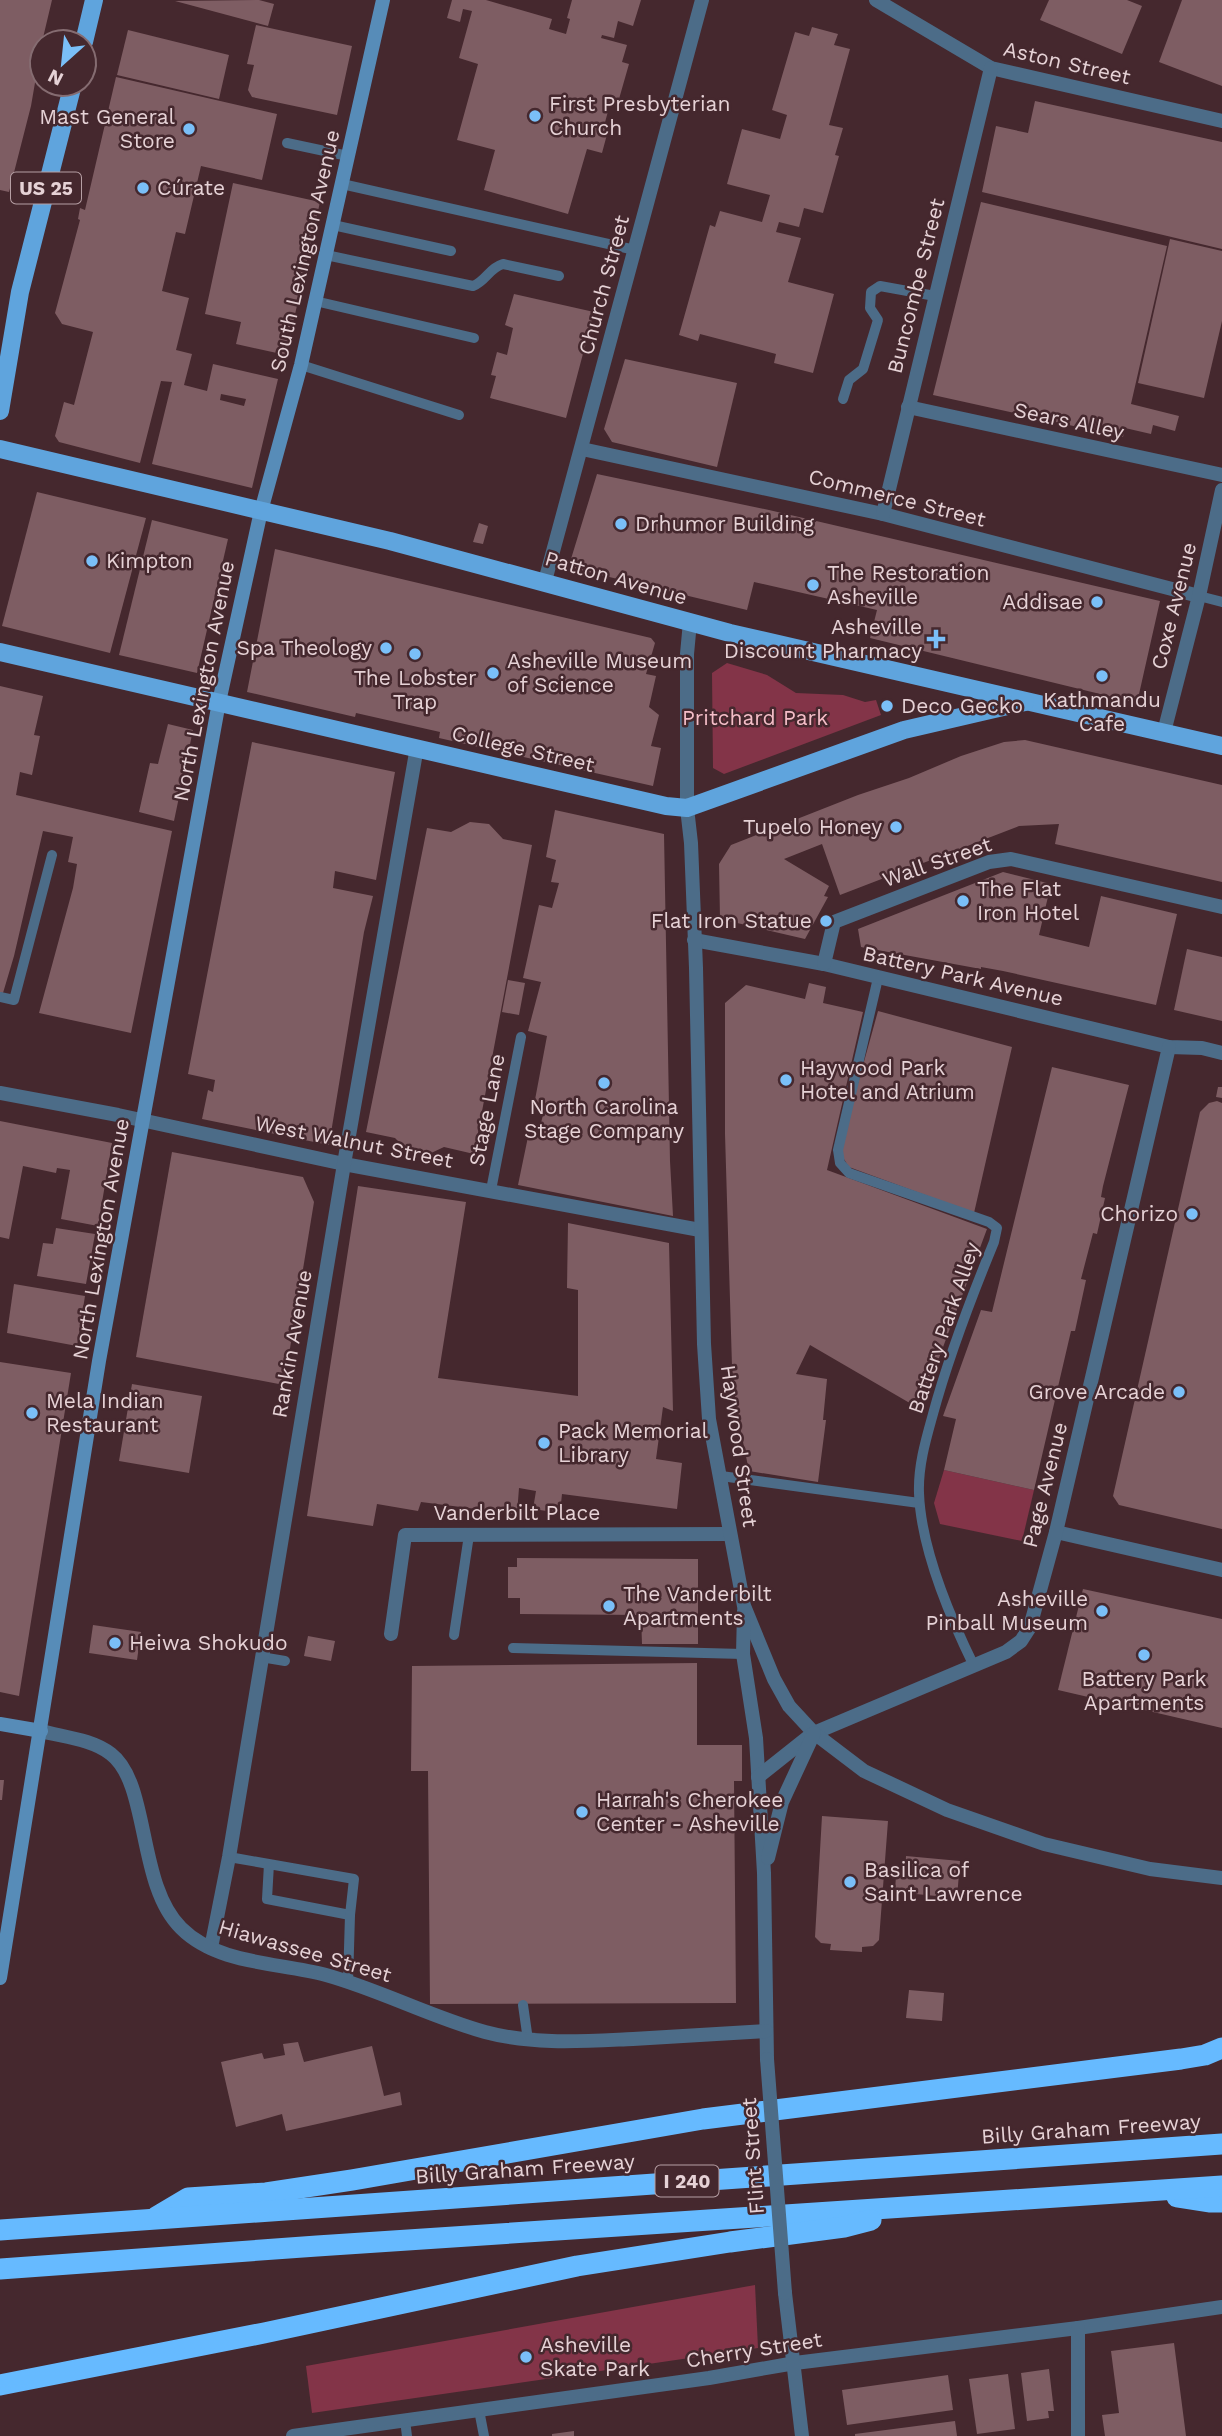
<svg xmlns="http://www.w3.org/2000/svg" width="1222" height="2436" font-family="'Work Sans',sans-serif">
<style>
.green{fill:#833448}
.building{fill:#7e5d63;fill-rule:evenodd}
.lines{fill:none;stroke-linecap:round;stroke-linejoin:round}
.service{stroke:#4c6c88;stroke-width:10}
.minor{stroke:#4c6c88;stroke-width:14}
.tertiary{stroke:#4c6c88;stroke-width:14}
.secondary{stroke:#578cb8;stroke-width:14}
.primary{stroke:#5fa4dd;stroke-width:18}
.motorway{stroke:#66baff;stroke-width:21}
.tertiary-bridge{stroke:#4c6c88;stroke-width:14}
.poi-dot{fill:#7abff8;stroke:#45282e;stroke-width:2.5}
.labels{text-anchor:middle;stroke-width:5;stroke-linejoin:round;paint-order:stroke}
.shield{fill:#45282e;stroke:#b69fa4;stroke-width:2}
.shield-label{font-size:19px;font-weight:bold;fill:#e6d2d6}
.street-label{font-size:21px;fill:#e6d2d6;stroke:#45282e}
.poi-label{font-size:21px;fill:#e6d2d6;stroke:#45282e;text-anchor:start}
.park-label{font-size:21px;fill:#f5bec8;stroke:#45282e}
</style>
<rect width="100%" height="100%" fill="#45282e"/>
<g class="green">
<polygon points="727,663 767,675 796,693 843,695 865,702 876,700 881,715 724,774 713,768 712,673"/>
<polygon points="944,1470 1034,1490 1022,1541 940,1524 934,1503"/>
<polygon points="755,2285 758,2348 312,2413 306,2366"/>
</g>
<g class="building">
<polygon points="0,0 52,0 42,42 31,106 9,192 0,190"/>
<polygon points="259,0 274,4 268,26 175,1"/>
<polygon points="452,0 486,0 552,19 549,29 566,34 570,19 567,18 572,0 641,0 633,26 618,21 614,38 602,35 601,38 627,45 622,62 629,64 617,106 610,104 604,126 609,127 602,153 587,149 568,214 484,190 495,150 457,140 478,64 459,58 472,11 463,9 460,22 447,18"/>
<polygon points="1049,0 1127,0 1142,6 1122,54 1040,20"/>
<polygon points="1182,0 1222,0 1222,86 1159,62"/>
<polygon points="256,25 352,46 337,115 252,97 248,90 254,65 247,64"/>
<polygon points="812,27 838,34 834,45 850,49 829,125 843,128 835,155 839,156 823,213 804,208 799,227 779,222 776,232 801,238 788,282 834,294 813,373 774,363 776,354 700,334 698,341 679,335 710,225 715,227 720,211 762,222 770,195 727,184 742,129 780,139 787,115 772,110 795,32 809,36"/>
<polygon points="128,30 229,55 219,99 117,75"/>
<path d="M 116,77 L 277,114 L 262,180 L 201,166 L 185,234 L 176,232 L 162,291 L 189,298 L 176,350 L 192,354 L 184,385 L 207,391 L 213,364 L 278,379 L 252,488 L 152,464 L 172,382 L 161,381 L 140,463 L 59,442 L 55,436 L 64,402 L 74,405 L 93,332 L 62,324 L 55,313 L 80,220 L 78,219 L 80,208 L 85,210 ZM 221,394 L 246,399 L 244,406 L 220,400 Z"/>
<polygon points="1035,101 1222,142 1222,249 982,192 996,126 1028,133"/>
<polygon points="233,183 320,202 286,355 236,344 241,322 205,314"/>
<polygon points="981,202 1167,246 1131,404 1179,416 1175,431 1153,425 1151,434 1125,428 1123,437 933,395"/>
<polygon points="1170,239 1222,251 1222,321 1204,398 1138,383"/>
<polygon points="514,294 594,312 566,418 490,398 496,376 491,375 497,352 507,355 513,328 505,325"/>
<polygon points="625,359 737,383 717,467 612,442 604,429"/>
<polygon points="597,474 769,510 1160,601 1137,703 870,638 877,610 754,582 747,610 576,569 572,566 571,559"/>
<polygon points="37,492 146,518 110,653 2,626"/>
<polygon points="152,520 228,539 197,673 119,655"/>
<polygon points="479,523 488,526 483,544 473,542"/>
<polygon points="275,549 651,638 655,643 646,674 656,676 649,707 659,715 651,746 661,748 653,786 439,738 440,732 356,713 355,717 247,692"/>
<polygon points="0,686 43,696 34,735 40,736 32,775 20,772 16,795 172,831 131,1033 39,1013 73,888 77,864 68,862 73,837 43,831 14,956 3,993 0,992"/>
<polygon points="168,724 193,730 174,821 139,812 150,763 158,764"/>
<polygon points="1025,740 1222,785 1222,882 1055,844 1059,824 1019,826 840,895 822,844 784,859 829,886 824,896 828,897 805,939 720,919 719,864 731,845 858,795 909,778 961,756 1004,742"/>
<polygon points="252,742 395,772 376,880 335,871 333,888 373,896 364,932 329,1145 202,1119 208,1090 213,1092 215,1080 188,1074"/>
<polygon points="555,810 664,834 670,1161 673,1216 518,1185 529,1132 538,1135 545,1107 534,1105 547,1036 528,1031 541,982 523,978 539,905 552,908 559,883 551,882 556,860 546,857"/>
<polygon points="470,822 489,824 503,839 532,845 474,1154 444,1147 429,1154 407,1150 395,1138 366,1132 427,828 451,832"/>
<polygon points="1003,872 1051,884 1039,935 1089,947 1101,896 1177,914 1156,1005 1003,971 981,967 981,969 861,947 858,929"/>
<polygon points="1187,949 1222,957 1222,1021 1174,1010"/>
<polygon points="508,980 525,983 519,1015 502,1012"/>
<polygon points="809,983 826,987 823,1003 863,1012 827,1170 987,1229 920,1409 810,1345 796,1374 827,1379 823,1420 826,1420 818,1482 749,1471 736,1408 732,1366 725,1134 725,1003 746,985 805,999"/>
<polygon points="878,1011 1012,1047 974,1213 849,1167 842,1156 841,1145"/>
<polygon points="1052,1067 1129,1085 1103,1186 1101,1197 1105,1198 1097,1234 1093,1233 1081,1279 1086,1280 1075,1331 1071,1331 1034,1490 944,1470 956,1419 943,1416 981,1310 992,1312"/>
<polygon points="1218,1087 1222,1087 1222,1098 1216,1097"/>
<polygon points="1217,1101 1222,1103 1222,1529 1119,1505 1113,1496 1200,1112 1209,1103"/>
<polygon points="0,1121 112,1143 98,1226 61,1219 70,1170 57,1168 56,1173 23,1166 9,1239 0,1237"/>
<polygon points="172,1152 303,1177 314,1202 284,1385 136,1357"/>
<polygon points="358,1186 466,1202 438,1378 578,1396 578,1290 567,1288 568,1223 669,1243 673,1411 663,1407 656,1459 682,1463 677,1509 562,1494 560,1513 533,1509 536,1491 519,1488 517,1514 421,1502 418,1511 377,1504 373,1526 307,1516"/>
<polygon points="56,1228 95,1234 86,1284 37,1276 43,1243 53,1244"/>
<polygon points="14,1284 85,1296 77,1346 7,1333"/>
<polygon points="0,1362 71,1373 19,1696 0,1692"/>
<polygon points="132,1384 202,1396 189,1473 119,1461"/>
<polygon points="517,1558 698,1559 698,1644 642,1644 641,1615 520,1614 520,1598 508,1598 508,1567 517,1567"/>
<polygon points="1083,1589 1222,1619 1222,1728 1058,1690"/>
<polygon points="93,1625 141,1632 137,1660 89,1653"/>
<polygon points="308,1636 335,1641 331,1661 304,1656"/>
<polygon points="697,1663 697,1745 742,1745 742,1781 734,1781 736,2003 430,2004 428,1771 411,1771 412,1666"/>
<polygon points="0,1780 4,1780 2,1800 0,1800"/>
<polygon points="822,1816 888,1821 879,1940 873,1946 862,1947 862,1952 830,1950 831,1944 821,1943 815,1937"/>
<polygon points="906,1856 960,1861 957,1898 895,1892 896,1875 905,1876"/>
<polygon points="909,1990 944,1993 942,2021 906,2018"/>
<polygon points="298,2042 304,2062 372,2046 384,2096 400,2092 402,2105 286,2131 282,2114 236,2127 221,2062 262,2053 264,2059 285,2055 283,2044"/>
<polygon points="1174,2343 1186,2436 1105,2436 1102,2415 1119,2413 1111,2351"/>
<polygon points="1049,2369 1054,2411 1048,2411 1049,2418 1027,2421 1021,2373"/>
<polygon points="1008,2374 1015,2429 977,2434 969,2379"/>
<polygon points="948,2375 953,2410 847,2425 842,2390"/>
<polygon points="955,2421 957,2436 855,2436 855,2434"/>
<polygon points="574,2431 574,2436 552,2436 552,2434"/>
</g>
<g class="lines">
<g class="service">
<polyline points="287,143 348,156"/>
<polyline points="342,184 635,250"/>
<polyline points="333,225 451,251"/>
<path d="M 326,255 L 473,286 C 486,281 489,268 503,264 L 559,276"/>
<polyline points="315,301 474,338"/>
<polyline points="301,365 459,415"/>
<polyline points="843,399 849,380 863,369 878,320 870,308 871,292 880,286 935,296"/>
<polyline points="1199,596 1222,602"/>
<path d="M 878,978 L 838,1150 L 840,1163 L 849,1173 L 989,1222 L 997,1228 L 994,1242 C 971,1298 949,1355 933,1414 C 926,1439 918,1466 919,1493 C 921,1549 949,1615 974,1666"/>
<polyline points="0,997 14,1000 52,855"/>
<polyline points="491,1190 521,1037"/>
<polyline points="721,1476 919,1503"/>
<polyline points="454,1635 469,1535"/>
<polyline points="513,1648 743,1654"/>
<polyline points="261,1657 285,1661"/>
<polyline points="229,1857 354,1879 350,1915 267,1899 269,1864"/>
<polyline points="348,1982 350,1915"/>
<polyline points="523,2005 528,2040"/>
<polyline points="479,2410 484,2436"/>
<polyline points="405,2420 407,2436"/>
</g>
<g class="minor">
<polyline points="876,0 991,68 1222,121"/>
<polyline points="908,407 1222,475"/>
<polyline points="582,449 883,514 1199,596"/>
<polyline points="883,514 991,68"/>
<polyline points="545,581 702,0"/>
<polyline points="1164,732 1199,596 1222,490"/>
<polyline points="694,940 824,964 1169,1047 1202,1048 1222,1053"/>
<polyline points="824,964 834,922 989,862 1011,859 1222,907"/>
<polyline points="0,1093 118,1115 344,1164 700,1230"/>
<polyline points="1056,1532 1222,1570"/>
<polyline points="391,1634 405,1535 730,1534"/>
<polyline points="814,1733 1006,1652 1021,1641 1030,1627 1056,1532 1169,1047"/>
<polyline points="211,1948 229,1857 344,1164 417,747"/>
<polyline points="293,2436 709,2378 795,2363 1078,2328 1222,2307"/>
<polyline points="1078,2436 1078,2328"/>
</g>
<g class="tertiary">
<polyline points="690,622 687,654 687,808 691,843 696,968 704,1344 709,1419 744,1606 774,1679 789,1706 814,1733 864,1771 947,1810 1044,1844 1150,1869 1222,1878"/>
<polyline points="744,1611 743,1654 756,1738 764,1873 767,2059"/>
<path d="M 41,1731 C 63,1737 92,1739 111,1754 C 150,1784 137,1885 181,1928 C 218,1965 278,1962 326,1975 C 380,1990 431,2017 485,2032 C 533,2045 585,2041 633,2039 C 678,2036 722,2034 766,2031"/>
<polyline points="758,1777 812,1734"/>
<polyline points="768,1858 782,1802 814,1733"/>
<polyline points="785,2293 802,2436"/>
</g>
<g class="secondary">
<polyline points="0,1724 41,1731"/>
<polyline points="0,1978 99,1361 219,702 261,511 301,365 383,0"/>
</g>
<g class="primary">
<polyline points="84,42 94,0"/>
<polyline points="0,411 20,292 73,84"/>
<polyline points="0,449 390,541 730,633 1222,746"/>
<polyline points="0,652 666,806 687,808 904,730 1025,702"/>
</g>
<g class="motorway">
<polyline points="1177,2197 1209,2202 1222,2202"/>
<polyline points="156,2217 188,2198 266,2193 352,2180 703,2119 1181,2059 1205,2055 1222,2048"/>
<path d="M 0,2230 C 408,2203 815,2173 1222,2144"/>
<polyline points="0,2269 317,2246 1222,2186"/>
<polyline points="0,2385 264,2333 577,2266 730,2242 844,2227 871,2220"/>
</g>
<polyline class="tertiary-bridge" points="767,2059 785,2293"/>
</g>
<g class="poi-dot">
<circle cx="535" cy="116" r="7"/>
<circle cx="189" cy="129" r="7"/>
<circle cx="143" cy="188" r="7"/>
<circle cx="621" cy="524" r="7"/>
<circle cx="92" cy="561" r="7"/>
<circle cx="813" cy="585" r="7"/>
<circle cx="1097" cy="602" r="7"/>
<path d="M932.5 628.5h7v7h7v7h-7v7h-7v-7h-7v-7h7z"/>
<circle cx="386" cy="648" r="7"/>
<circle cx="415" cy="654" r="7"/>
<circle cx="493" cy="673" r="7"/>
<circle cx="1102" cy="676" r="7"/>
<circle cx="887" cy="706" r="7"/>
<circle cx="896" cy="827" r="7"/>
<circle cx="963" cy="901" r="7"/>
<circle cx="826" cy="921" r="7"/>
<circle cx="786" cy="1080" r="7"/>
<circle cx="604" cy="1083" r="7"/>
<circle cx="1192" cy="1214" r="7"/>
<circle cx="1179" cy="1392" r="7"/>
<circle cx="32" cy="1413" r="7"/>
<circle cx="544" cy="1443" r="7"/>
<circle cx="609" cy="1606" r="7"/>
<circle cx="1102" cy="1611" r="7"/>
<circle cx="115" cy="1643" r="7"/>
<circle cx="1144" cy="1655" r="7"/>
<circle cx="582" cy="1812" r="7"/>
<circle cx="850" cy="1882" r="7"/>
<circle cx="526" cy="2357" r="7"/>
</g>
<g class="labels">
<g class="shield">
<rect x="11" y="172.5" width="70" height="31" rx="5"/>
<rect x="655.5" y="2165.5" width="63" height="31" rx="5"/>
</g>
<g class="shield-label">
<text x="46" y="195">US 25</text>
<text x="687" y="2188">I 240</text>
</g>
<g class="street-label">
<text transform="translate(1067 63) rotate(13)" y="7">Aston Street</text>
<text transform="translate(305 251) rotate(-77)" y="7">South Lexington Avenue</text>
<text transform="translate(604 285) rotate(-75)" y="7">Church Street</text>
<text transform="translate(916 286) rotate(-76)" y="7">Buncombe Street</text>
<text transform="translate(1069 421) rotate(12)" y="7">Sears Alley</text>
<text transform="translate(897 498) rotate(14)" y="7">Commerce Street</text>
<text transform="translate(616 578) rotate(16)" y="7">Patton Avenue</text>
<text transform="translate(1174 606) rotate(-76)" y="7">Coxe Avenue</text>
<text transform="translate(204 681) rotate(-79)" y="7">North Lexington Avenue</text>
<text transform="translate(523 749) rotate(13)" y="7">College Street</text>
<text transform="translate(937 862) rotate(-19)" y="7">Wall Street</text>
<text transform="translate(963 976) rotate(13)" y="7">Battery Park Avenue</text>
<text transform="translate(487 1110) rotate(-79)" y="7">Stage Lane</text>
<text transform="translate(354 1142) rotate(11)" y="7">West Walnut Street</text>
<text transform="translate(101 1239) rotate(-80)" y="7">North Lexington Avenue</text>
<text transform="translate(944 1328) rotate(-71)" y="7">Battery Park Alley</text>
<text transform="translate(292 1344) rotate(-80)" y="7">Rankin Avenue</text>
<text transform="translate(739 1446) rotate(82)" y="7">Haywood Street</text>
<text transform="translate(1045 1485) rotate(-76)" y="7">Page Avenue</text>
<text x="517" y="1520">Vanderbilt Place</text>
<text transform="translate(305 1951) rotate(16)" y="7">Hiawassee Street</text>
<text transform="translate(1091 2129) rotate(-4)" y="7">Billy Graham Freeway</text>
<text transform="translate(753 2156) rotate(-94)" y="7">Flint Street</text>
<text transform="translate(525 2169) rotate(-4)" y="7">Billy Graham Freeway</text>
<text transform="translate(754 2350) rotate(-9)" y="7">Cherry Street</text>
</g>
<g class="poi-label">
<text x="549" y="111">First Presbyterian<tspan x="549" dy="24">Church</tspan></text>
<text x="175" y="124" text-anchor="end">Mast General<tspan x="175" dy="24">Store</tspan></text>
<text x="157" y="195">Cúrate</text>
<text x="635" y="531">Drhumor Building</text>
<text x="106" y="568">Kimpton</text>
<text x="827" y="580">The Restoration<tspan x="827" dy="24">Asheville</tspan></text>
<text x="1083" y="609" text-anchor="end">Addisae</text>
<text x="922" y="634" text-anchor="end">Asheville<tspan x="922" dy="24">Discount Pharmacy</tspan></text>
<text x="372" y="655" text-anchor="end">Spa Theology</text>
<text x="507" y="668">Asheville Museum<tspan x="507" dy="24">of Science</tspan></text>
<text x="415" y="685" text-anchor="middle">The Lobster<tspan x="415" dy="24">Trap</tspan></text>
<text x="1102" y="707" text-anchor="middle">Kathmandu<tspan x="1102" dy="24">Cafe</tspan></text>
<text x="901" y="713">Deco Gecko</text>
<text x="882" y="834" text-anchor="end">Tupelo Honey</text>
<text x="977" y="896">The Flat<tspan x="977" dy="24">Iron Hotel</tspan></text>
<text x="812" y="928" text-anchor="end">Flat Iron Statue</text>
<text x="800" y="1075">Haywood Park<tspan x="800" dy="24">Hotel and Atrium</tspan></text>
<text x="604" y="1114" text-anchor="middle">North Carolina<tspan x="604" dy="24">Stage Company</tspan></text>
<text x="1178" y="1221" text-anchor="end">Chorizo</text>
<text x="1165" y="1399" text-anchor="end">Grove Arcade</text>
<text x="46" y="1408">Mela Indian<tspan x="46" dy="24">Restaurant</tspan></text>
<text x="558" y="1438">Pack Memorial<tspan x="558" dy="24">Library</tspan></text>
<text x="623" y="1601">The Vanderbilt<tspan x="623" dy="24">Apartments</tspan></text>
<text x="1088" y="1606" text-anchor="end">Asheville<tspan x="1088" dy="24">Pinball Museum</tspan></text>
<text x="129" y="1650">Heiwa Shokudo</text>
<text x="1144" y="1686" text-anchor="middle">Battery Park<tspan x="1144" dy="24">Apartments</tspan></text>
<text x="596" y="1807">Harrah's Cherokee<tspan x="596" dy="24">Center - Asheville</tspan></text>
<text x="864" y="1877">Basilica of<tspan x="864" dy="24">Saint Lawrence</tspan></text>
<text x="540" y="2352">Asheville<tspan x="540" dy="24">Skate Park</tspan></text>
</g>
<g class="park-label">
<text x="755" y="725">Pritchard Park</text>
</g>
</g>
<g transform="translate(63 63) rotate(207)"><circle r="33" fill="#45282e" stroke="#856c71" stroke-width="2"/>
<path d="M0-5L12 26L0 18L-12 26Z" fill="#7abff8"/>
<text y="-10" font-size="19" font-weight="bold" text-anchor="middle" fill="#e6d2d6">N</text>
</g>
</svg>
